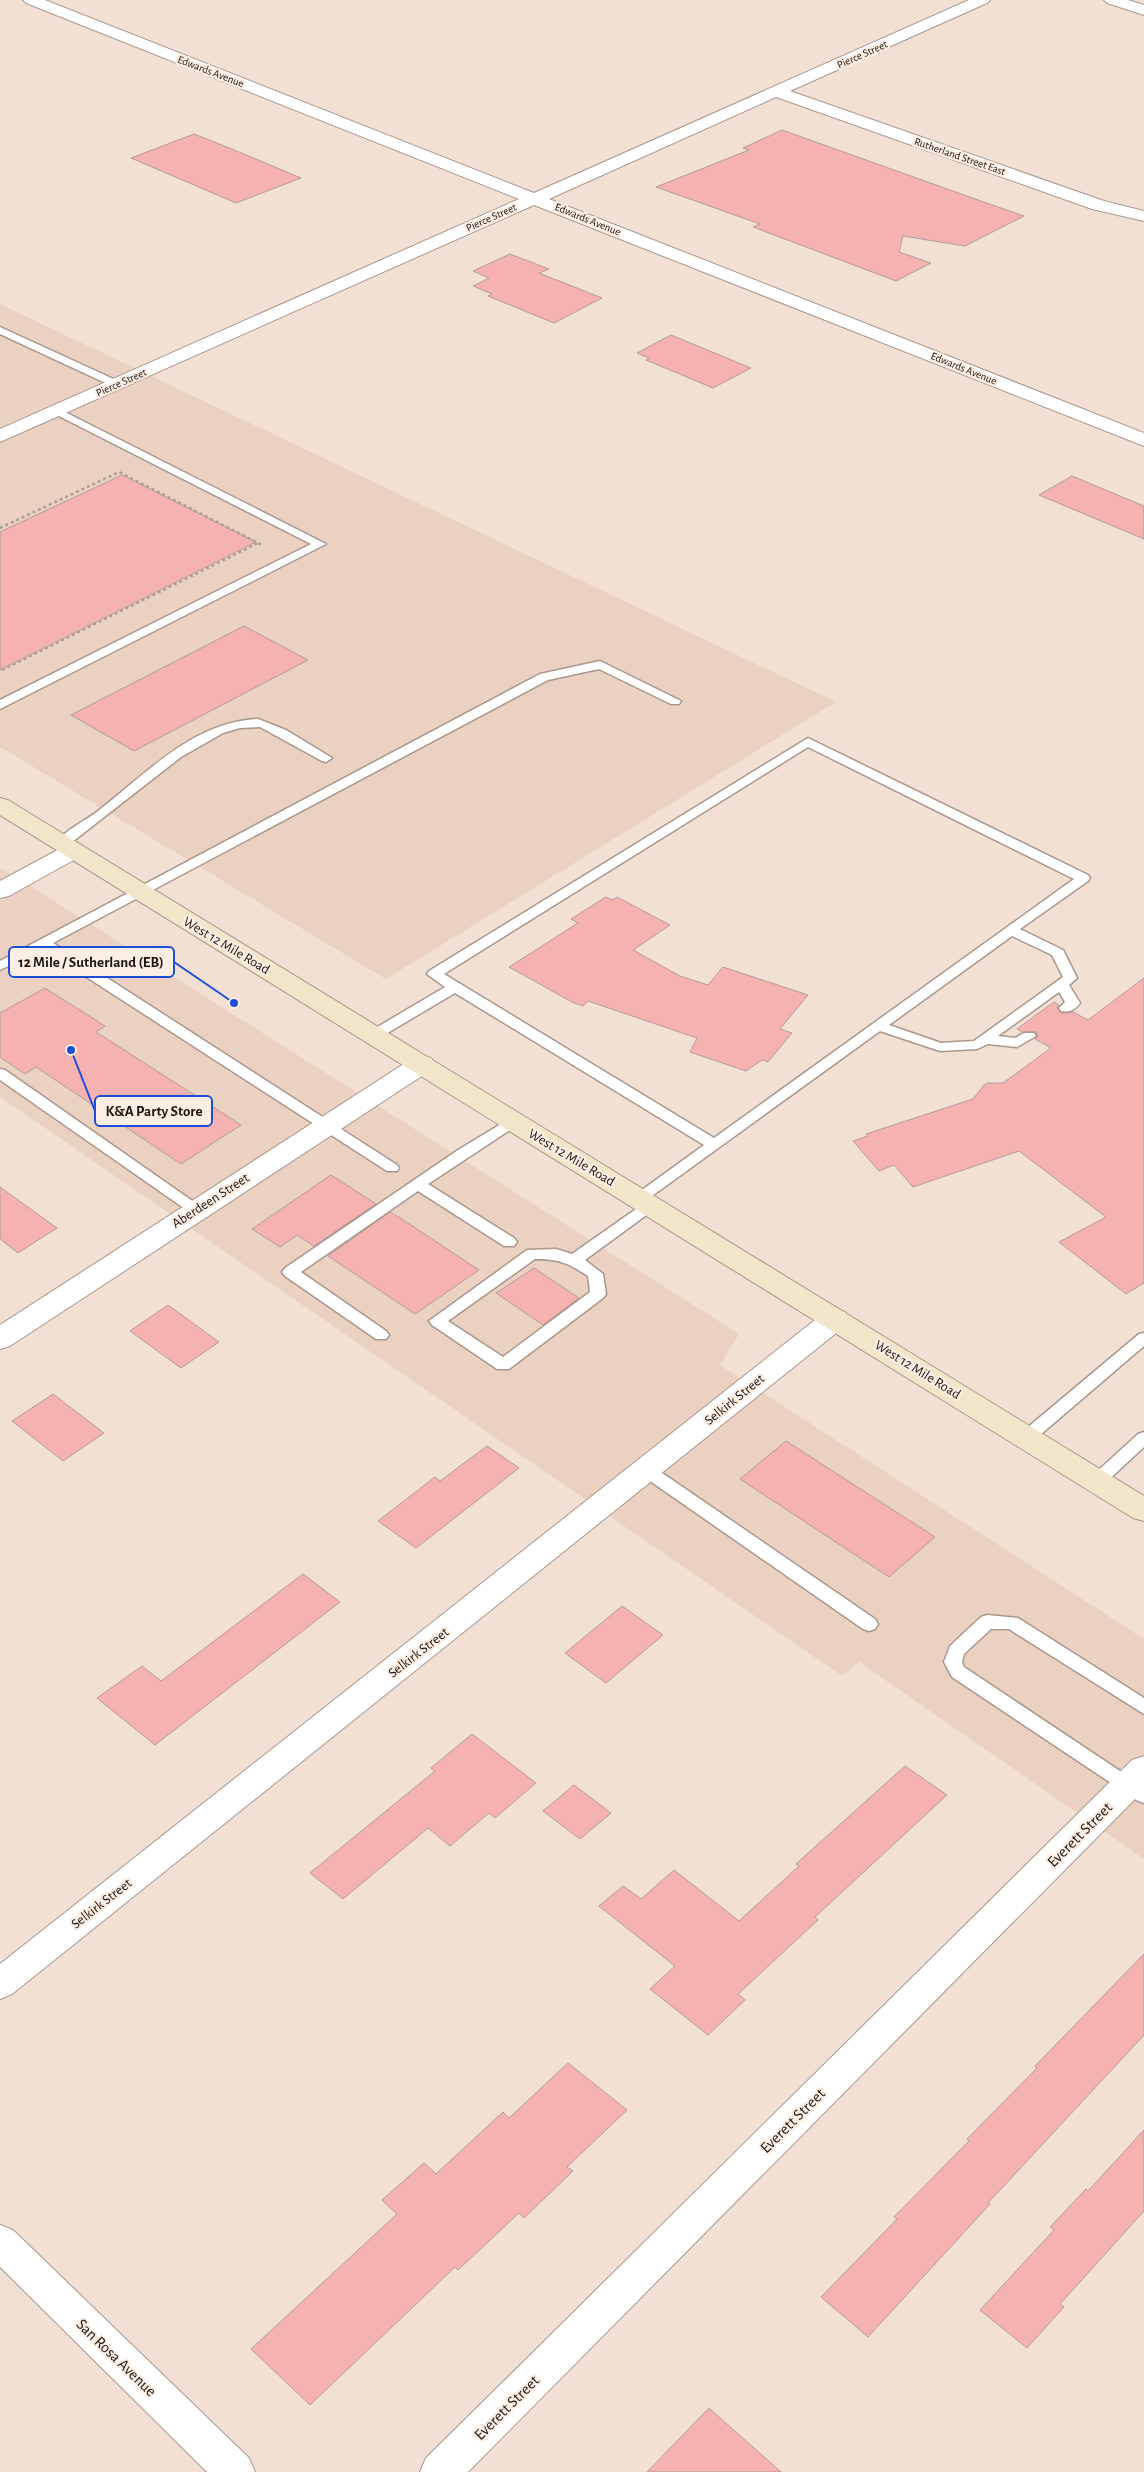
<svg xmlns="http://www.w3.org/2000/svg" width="1144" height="2472" font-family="'Alegreya Sans',sans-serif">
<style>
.built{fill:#ebd1c1}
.building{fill:#f6b2b1;stroke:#b29c9b}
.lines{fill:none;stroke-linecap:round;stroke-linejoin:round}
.lane-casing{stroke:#a9978c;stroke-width:3}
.street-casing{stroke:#a9978c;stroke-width:2}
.secondary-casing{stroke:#a9978c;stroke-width:2}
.path{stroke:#ae9f95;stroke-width:2.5;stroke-dasharray:3 3;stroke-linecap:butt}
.lane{fill:#fff;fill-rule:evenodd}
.street{fill:#fff;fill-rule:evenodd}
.secondary{fill:#f2e6ca;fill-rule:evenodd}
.labels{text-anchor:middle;stroke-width:4.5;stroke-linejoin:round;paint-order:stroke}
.far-street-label{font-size:11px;fill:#1b1511;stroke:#fdeee4}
.street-label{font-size:14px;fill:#1b1511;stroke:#fdeee4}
.near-street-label{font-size:16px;fill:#1b1511;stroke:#fdeee4}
.leader{fill:none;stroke:#1d4ed8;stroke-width:2}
.callout-dot{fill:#1d4ed8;stroke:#fdeee4;stroke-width:2}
.callout{fill:#fdeee4;stroke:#1d4ed8;stroke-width:2}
.callout-label{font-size:15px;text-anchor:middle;font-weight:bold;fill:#1b1511}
</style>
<rect width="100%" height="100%" fill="#f3e0d4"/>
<g class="built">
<polygon points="0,304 836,702 386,979 0,747"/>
<polygon points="0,867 739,1334 720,1365 1144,1639 1144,1859 859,1662 842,1676 0,1097"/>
</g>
<g class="building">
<polygon points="782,130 978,200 1024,216 965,246 903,236 899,252 931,263 896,281 753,227 760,224 656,187 749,150 743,148"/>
<polygon points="194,134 232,149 301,178 236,203 131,158"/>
<polygon points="510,254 549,269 539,273 602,298 554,323 488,296 492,294 473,286 489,278 473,271"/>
<polygon points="671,335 751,368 713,388 646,360 649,358 637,353"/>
<polygon points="122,475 256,542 0,670 0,532"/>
<polygon points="1072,476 1144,506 1144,539 1039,495"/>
<polygon points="244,626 308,660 134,751 71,715"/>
<polygon points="606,897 613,900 617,897 670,925 633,950 680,976 708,985 723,967 808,995 780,1029 792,1033 768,1062 762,1060 746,1071 690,1052 697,1038 588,1001 583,1006 572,1002 509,967 578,923 571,919"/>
<polygon points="1144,978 1144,1283 1126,1294 1059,1242 1106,1217 1019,1151 913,1187 894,1165 879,1171 853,1141 868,1136 866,1134 973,1099 984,1085 988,1083 1003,1083 1051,1048 1035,1039 1038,1036 1036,1032 1022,1032 1017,1029 1054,1002 1059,1005 1057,1008 1061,1013 1073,1012 1088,1020"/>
<polygon points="45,988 105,1026 96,1032 241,1125 181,1164 36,1067 25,1074 0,1057 0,1013"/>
<polygon points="331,1175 376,1204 314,1246 297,1235 280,1247 252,1229"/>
<polygon points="0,1187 57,1228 18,1253 0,1239"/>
<polygon points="390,1212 400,1218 479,1270 415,1314 328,1256"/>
<polygon points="534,1268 579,1298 543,1325 496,1293"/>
<polygon points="168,1305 219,1342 181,1368 130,1331"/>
<polygon points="53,1394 104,1433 63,1461 12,1421"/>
<polygon points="786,1441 935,1537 889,1577 740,1479"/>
<polygon points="487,1446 519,1468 416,1548 378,1521 435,1477 440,1481"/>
<polygon points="303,1574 340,1602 155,1745 97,1698 142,1666 161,1681"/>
<polygon points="622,1606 663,1635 606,1683 565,1653"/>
<polygon points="472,1734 536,1783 495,1818 489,1813 450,1846 428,1828 343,1899 310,1873 435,1771 431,1768"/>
<polygon points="905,1766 947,1795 815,1917 818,1920 738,1994 745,2000 708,2035 650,1989 675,1966 599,1906 623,1886 641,1899 674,1870 739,1921 799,1866 796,1864"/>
<polygon points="574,1785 611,1813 580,1839 543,1811"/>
<polygon points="1144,1954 1144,2035 988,2203 990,2204 868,2337 821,2297 897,2219 894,2217 969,2141 967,2139 1037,2068 1035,2066"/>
<polygon points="568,2063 627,2110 567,2167 573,2171 524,2218 519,2213 458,2270 455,2267 310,2405 251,2349 397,2214 382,2200 424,2163 436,2174 503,2112 509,2118"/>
<polygon points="1144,2130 1144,2211 1060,2304 1064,2307 1027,2348 980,2310 1054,2230 1050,2227 1086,2189 1088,2191"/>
<polygon points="709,2408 781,2472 647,2472"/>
</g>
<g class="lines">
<g class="lane-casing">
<g id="lane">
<polygon points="0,327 120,382 121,384 116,387 112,386 0,334"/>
<polygon points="57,408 326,544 0,709 0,700 311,544 53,413 52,411"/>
<polygon points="600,661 681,701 679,704 671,704 599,669 548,680 53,943 397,1165 399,1168 397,1171 387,1171 43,949 0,970 0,961 540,674"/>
<path d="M 258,719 L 286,730 L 332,758 L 326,762 L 322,761 L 260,727 L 240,728 L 223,733 L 181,757 L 67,846 L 57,846 L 56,843 C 65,830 85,821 98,811 C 147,773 193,722 258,719 Z"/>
<path d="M 808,738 L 1088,875 L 1090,878 L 1088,881 L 1020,929 L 1063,950 L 1077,978 L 1069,985 L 1080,1003 C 1075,1010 1069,1013 1061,1011 L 1059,1008 L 1065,1002 L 1059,992 L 998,1036 L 1015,1038 L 1024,1033 L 1034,1033 L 1036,1036 L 1017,1047 L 988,1044 L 977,1049 L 940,1051 L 880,1031 L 645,1201 L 640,1203 L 633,1198 L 635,1195 L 704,1145 L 455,993 L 379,1038 L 369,1038 L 367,1035 L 369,1032 L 445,987 L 427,974 L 429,971 ZM 808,747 L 1074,879 L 714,1138 L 444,974 ZM 1012,936 L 1052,955 L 1063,977 L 974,1041 L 941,1043 L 889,1025 Z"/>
<polygon points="0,1069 5,1070 201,1207 203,1210 201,1213 191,1213 0,1080"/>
<polygon points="514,1116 521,1121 519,1124 428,1184 514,1238 517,1242 514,1246 504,1246 418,1191 301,1272 386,1331 389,1335 386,1339 376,1339 285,1276 282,1272 285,1268 458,1150"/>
<path d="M 651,1200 L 658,1205 L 656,1208 L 585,1260 L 603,1274 L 606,1294 L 603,1298 L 509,1369 L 497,1369 L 432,1325 L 429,1321 L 527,1250 L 556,1249 L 572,1254 L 646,1202 ZM 535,1259 C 559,1259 568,1263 588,1276 L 590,1292 L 503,1357 L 448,1321 Z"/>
<polygon points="1144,1333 1144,1346 1033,1441 1021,1441 1019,1437 1021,1433 1139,1334"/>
<polygon points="1144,1432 1144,1447 1103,1485 1097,1487 1091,1485 1089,1481 1091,1477 1138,1434"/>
<polygon points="646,1464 652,1466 875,1619 878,1624 875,1629 869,1631 863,1629 640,1474 638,1470 640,1466"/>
<polygon points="987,1615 1018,1618 1144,1698 1144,1714 1009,1629 991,1629 964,1654 962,1662 964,1667 1144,1787 1144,1803 1138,1801 952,1677 944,1662 950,1646 981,1617"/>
</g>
</g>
<g class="street-casing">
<g id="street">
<polygon points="23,0 45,0 534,193 969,0 990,0 987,3 790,91 1104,201 1144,211 1144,221 1092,209 776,97 549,199 1144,433 1144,446 534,205 0,442 0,429 519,199 26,3"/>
<polygon points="1104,0 1128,0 1144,5 1144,15 1107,3"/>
<polygon points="73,844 81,846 85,851 81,856 9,896 0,898 0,881 65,846"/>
<polygon points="422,1056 431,1058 435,1064 431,1070 10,1346 0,1349 0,1325 413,1058"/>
<polygon points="835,1309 845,1312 849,1319 845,1326 12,1994 0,1999 0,1964 825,1312"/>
<polygon points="1144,1756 1144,1790 468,2472 420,2472 426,2458 1132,1760"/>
<polygon points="0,2225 13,2230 249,2458 255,2472 207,2472 0,2267"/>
</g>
</g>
<g class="secondary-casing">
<polygon id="secondary" points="0,798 8,800 1144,1496 1144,1521 1133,1518 0,815"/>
</g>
<g class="path">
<polyline points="0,528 119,472 262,545"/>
<polyline points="2,670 258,543"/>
</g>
<use href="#lane" class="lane"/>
<use href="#street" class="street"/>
<use href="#secondary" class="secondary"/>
</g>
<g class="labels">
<g class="far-street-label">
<text transform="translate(862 54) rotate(-24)" y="4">Pierce Street</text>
<text transform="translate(211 71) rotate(21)" y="4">Edwards Avenue</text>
<text transform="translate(960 156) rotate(19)" y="4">Rutherland Street East</text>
<text transform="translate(491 217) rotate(-24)" y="4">Pierce Street</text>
<text transform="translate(588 219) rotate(22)" y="4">Edwards Avenue</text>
<text transform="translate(964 368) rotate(22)" y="4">Edwards Avenue</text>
<text transform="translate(121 382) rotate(-24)" y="4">Pierce Street</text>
</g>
<g class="street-label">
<text transform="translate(227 945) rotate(31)" y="5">West 12 Mile Road</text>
<text transform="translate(572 1157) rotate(31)" y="5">West 12 Mile Road</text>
<text transform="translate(210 1200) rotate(-33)" y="5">Aberdeen Street</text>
<text transform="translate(918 1369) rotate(32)" y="5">West 12 Mile Road</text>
<text transform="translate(734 1399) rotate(-39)" y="5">Selkirk Street</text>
<text transform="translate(418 1652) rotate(-38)" y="5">Selkirk Street</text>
<text transform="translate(101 1903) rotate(-38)" y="5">Selkirk Street</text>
</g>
<g class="near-street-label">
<text transform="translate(1079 1834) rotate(-45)" y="6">Everett Street</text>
<text transform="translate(792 2120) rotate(-45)" y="6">Everett Street</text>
<text transform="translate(117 2357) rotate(44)" y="6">San Rosa Avenue</text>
<text transform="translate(506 2407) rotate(-45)" y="6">Everett Street</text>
</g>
</g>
<path class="leader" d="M234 1003L174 962M71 1050L95 1111"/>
<g class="callout-dot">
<circle cx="234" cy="1003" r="5"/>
<circle cx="71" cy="1050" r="5"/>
</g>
<g class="callout">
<rect x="9" y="947" width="165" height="30" rx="5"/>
<rect x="95" y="1096" width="117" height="30" rx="5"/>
</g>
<g class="callout-label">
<text x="91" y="967">12 Mile / Sutherland (EB)</text>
<text x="154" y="1116">K&amp;A Party Store</text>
</g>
</svg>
